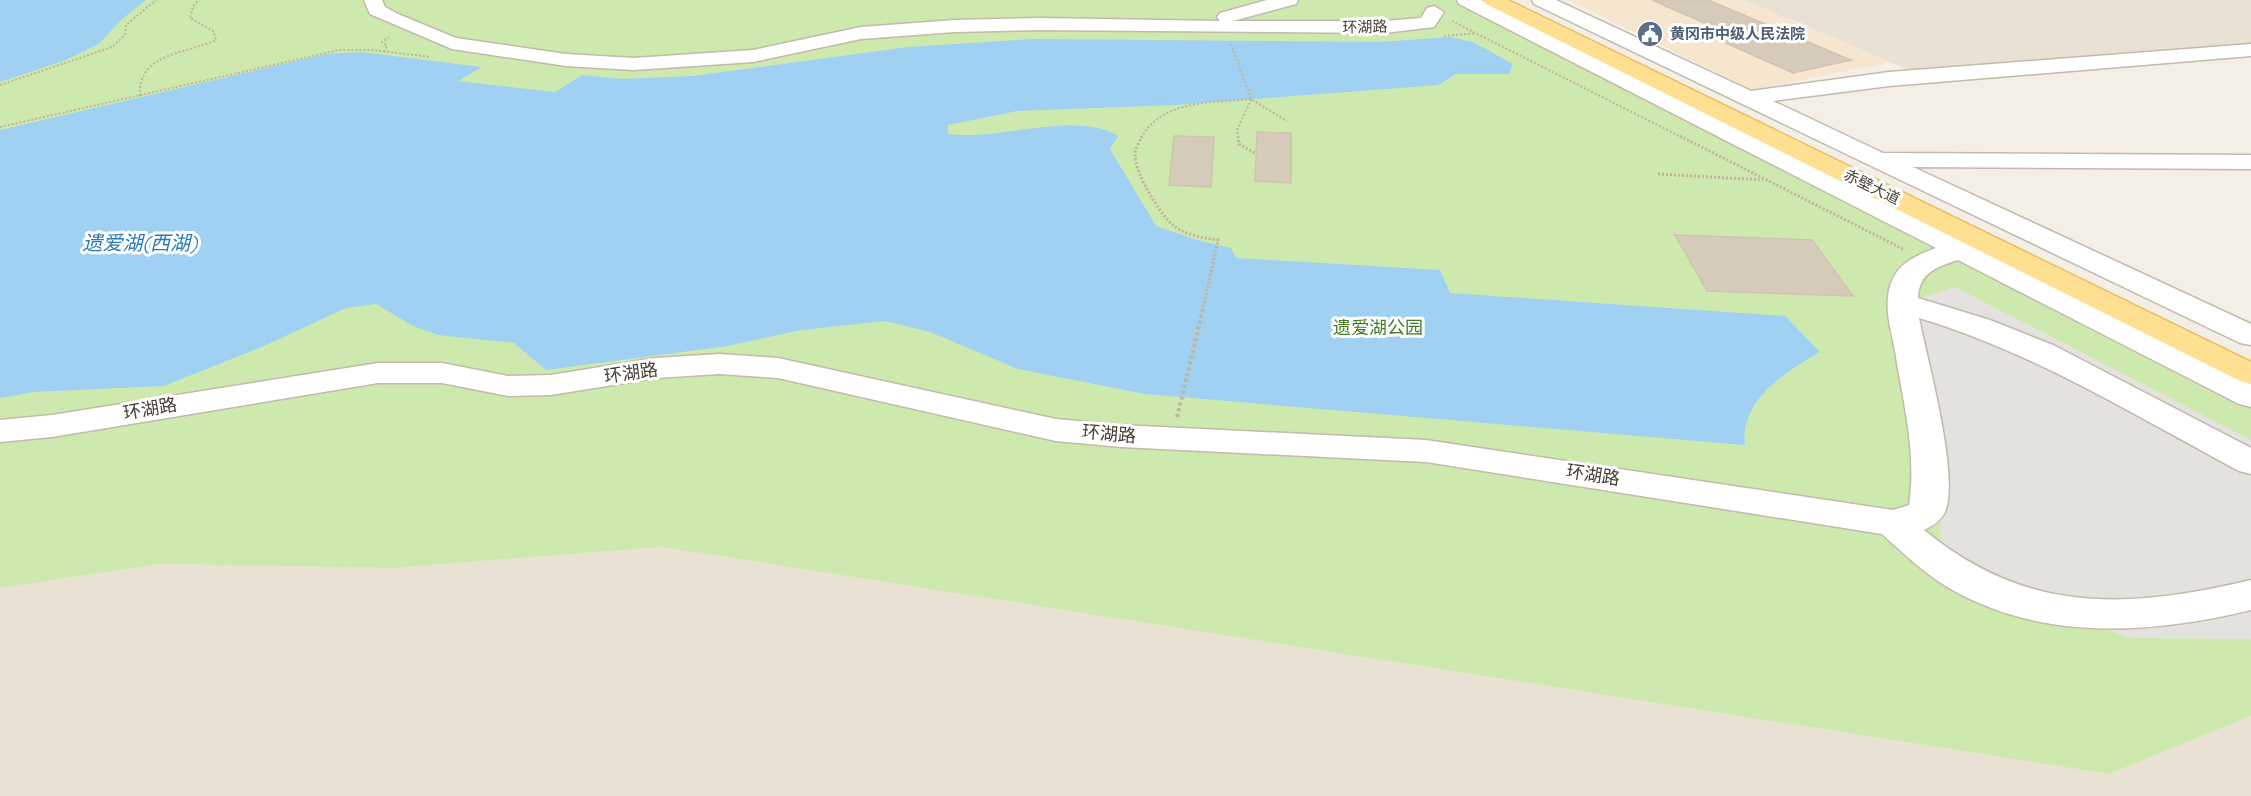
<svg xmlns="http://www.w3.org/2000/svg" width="2251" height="796" font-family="Quicksand,'Noto Sans SC',sans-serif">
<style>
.residential{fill:#e8e1d4}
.commercial{fill:#f6e6d0}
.green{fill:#cee9ad}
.parking{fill:#e4e2de}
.water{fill:#a0d1f3}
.building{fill:#d6cbbb;stroke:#d1c3ae;stroke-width:1.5}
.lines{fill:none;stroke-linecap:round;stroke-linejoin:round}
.minor-casing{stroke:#c2baab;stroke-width:3}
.major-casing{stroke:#e8bf60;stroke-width:3}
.path-far2{stroke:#c2b399;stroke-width:2;stroke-dasharray:2 2;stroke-linecap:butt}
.path-far1{stroke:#c2b399;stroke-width:3;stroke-dasharray:2 2;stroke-linecap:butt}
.path{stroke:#c2b399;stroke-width:4;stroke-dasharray:3 3;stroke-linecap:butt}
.minor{fill:#fff;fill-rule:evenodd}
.major{fill:#ffe093;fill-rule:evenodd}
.labels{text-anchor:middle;stroke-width:6;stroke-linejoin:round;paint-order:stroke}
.far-street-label{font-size:15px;fill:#464035;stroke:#fff}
.far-service-label{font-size:15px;font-weight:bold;fill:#4e5e75;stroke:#fff;text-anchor:start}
.park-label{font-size:18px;fill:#467a26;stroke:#fff}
.street-label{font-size:18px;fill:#464035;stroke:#fff}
.water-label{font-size:20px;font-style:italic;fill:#2a7bb6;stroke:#fff}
</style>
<rect width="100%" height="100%" fill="#f3efe6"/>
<g class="residential">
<polygon points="1744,0 2251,0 2251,54 1911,71"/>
<polygon points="662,547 2109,774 2251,716 2251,796 0,796 0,588 160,564 393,568"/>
</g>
<polygon class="commercial" points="1568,0 1744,0 1891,62 1752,90"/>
<polygon class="green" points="0,0 1459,0 2251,402 2251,716 2109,774 662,547 393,568 160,564 0,588"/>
<polygon class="parking" points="1955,287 2251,440 2251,639 2129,638 1984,580 1942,546 1917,323 1921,298"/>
<g class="water">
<polygon points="0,0 146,0 121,20 99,44 66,60 0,82"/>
<path d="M 1450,37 L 1473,42 L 1513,64 L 1509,74 L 1456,74 L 1438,85 L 1387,89 L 1175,105 L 1017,111 L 948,125 L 948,134 C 997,141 1077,110 1118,136 L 1110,149 L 1156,226 L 1197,240 L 1231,248 L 1236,258 L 1440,270 L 1450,293 L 1785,316 L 1820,352 C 1786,371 1739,401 1745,445 L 1145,394 L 1018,369 L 930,332 L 885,321 L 801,330 L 728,346 L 546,370 L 514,343 L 438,335 L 413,326 L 376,304 L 346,308 L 264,346 L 164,386 L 33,392 L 0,398 L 0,130 L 326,54 L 361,52 L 482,67 L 458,81 L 555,92 L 582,75 L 622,79 L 693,76 L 908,47 L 1032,39 L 1380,42 Z"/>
</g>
<g class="building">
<polygon points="1652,0 1708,0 1851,60 1793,73 1717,39 1734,36"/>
<polygon points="1257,132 1291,133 1291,183 1255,181"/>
<polygon points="1174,136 1214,137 1211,187 1169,185"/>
<polygon points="1675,235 1812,240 1853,296 1707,291"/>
</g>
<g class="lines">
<g class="minor-casing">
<g id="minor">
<polygon points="364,0 382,0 385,7 398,14 456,38 566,54 634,58 753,50 861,27 955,20 1040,18 1220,21 1217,17 1220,13 1267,0 1298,0 1296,4 1233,21 1384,21 1421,18 1427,8 1434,6 1444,12 1434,27 1384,33 1040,30 955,32 861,39 753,62 634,70 566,66 452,49 370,14"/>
<path d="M 1457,0 L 1481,0 L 2251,384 L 2251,407 L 2239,404 L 1958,260 C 1936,267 1919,273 1918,298 L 1990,320 L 2053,345 L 2251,448 L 2251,474 L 2239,471 C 2134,415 2033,352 1919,318 C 1927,359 1960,476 1945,512 C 1941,521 1932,526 1924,530 C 2027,615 2128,609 2251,580 L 2251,610 C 2151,634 2042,642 1949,588 C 1925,574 1903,553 1882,534 L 1426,462 L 1121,447 L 1056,441 L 778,378 L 719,374 L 656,378 L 551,395 L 508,396 L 442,383 L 378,383 L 52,437 L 0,442 L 0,420 L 52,415 L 378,363 L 442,363 L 508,376 L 551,375 L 656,358 L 719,354 L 778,358 L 1056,419 L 1121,425 L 1426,440 L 1893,510 L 1909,505 C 1917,453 1903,402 1895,351 C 1891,330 1883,305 1891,283 C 1898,263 1917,255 1936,248 L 1459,4 Z"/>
<polygon points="1532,0 1556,0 1751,91 1889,72 2251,44 2251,56 1889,86 1773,101 1883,153 2251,155 2251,169 1913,167 2251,324 2251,345 2240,343 1534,4"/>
</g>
</g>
<g class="major-casing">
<polygon id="major" points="1484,0 1508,0 2251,362 2251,384 2240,381 1486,4"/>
</g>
<g class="path-far2">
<polyline points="1452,21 1683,138"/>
<polyline points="1444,36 1476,33"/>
<polyline points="1231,44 1251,99 1287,121"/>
<polyline points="384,52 387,46 382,42 389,37"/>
<polyline points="0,85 112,47 125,35 126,25 156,0"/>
<path d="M 140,96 C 137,53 186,54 216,40 L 213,31 L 190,18 L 193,6 L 199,0"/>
<polyline points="0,127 339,50 372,50 431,57"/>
<path d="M 1141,138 C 1162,99 1213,103 1251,99"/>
<polyline points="1238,138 1237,130 1251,100"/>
</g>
<g class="path-far1">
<path d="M 1142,136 C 1140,141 1135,148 1135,154 C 1134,172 1160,215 1174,226 C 1186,235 1203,238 1218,240 L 1203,310"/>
<polyline points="1238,136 1239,144 1256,154"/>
<polyline points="1680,136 1903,249"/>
<polyline points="1658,174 1763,180"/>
</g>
<polyline class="path" points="1177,417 1203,309"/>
<use href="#minor" class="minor"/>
<use href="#major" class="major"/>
</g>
<defs>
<g id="civic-disc" transform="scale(1.35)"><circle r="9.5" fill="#5c6f8a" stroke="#fff"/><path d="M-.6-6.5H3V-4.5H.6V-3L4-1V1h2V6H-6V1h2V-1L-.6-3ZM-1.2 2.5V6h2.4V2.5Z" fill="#fff"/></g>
</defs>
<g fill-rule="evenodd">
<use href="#civic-disc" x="1650" y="34"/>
</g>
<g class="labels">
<g class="far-street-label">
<text transform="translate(1365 27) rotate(-1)" y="5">环湖路</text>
<text transform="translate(1872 187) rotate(26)" y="5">赤壁大道</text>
</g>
<g class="far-service-label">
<text x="1670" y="39">黄冈市中级人民法院</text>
</g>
<g class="park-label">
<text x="1378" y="334">遗爱湖公园</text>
</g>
<g class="street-label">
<text transform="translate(631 373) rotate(-8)" y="6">环湖路</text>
<text transform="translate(150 409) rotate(-10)" y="6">环湖路</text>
<text transform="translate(1109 434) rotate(5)" y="6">环湖路</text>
<text transform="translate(1593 475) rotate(9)" y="6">环湖路</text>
</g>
<g class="water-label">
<text x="140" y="250">遗爱湖(西湖)</text>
</g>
</g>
</svg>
